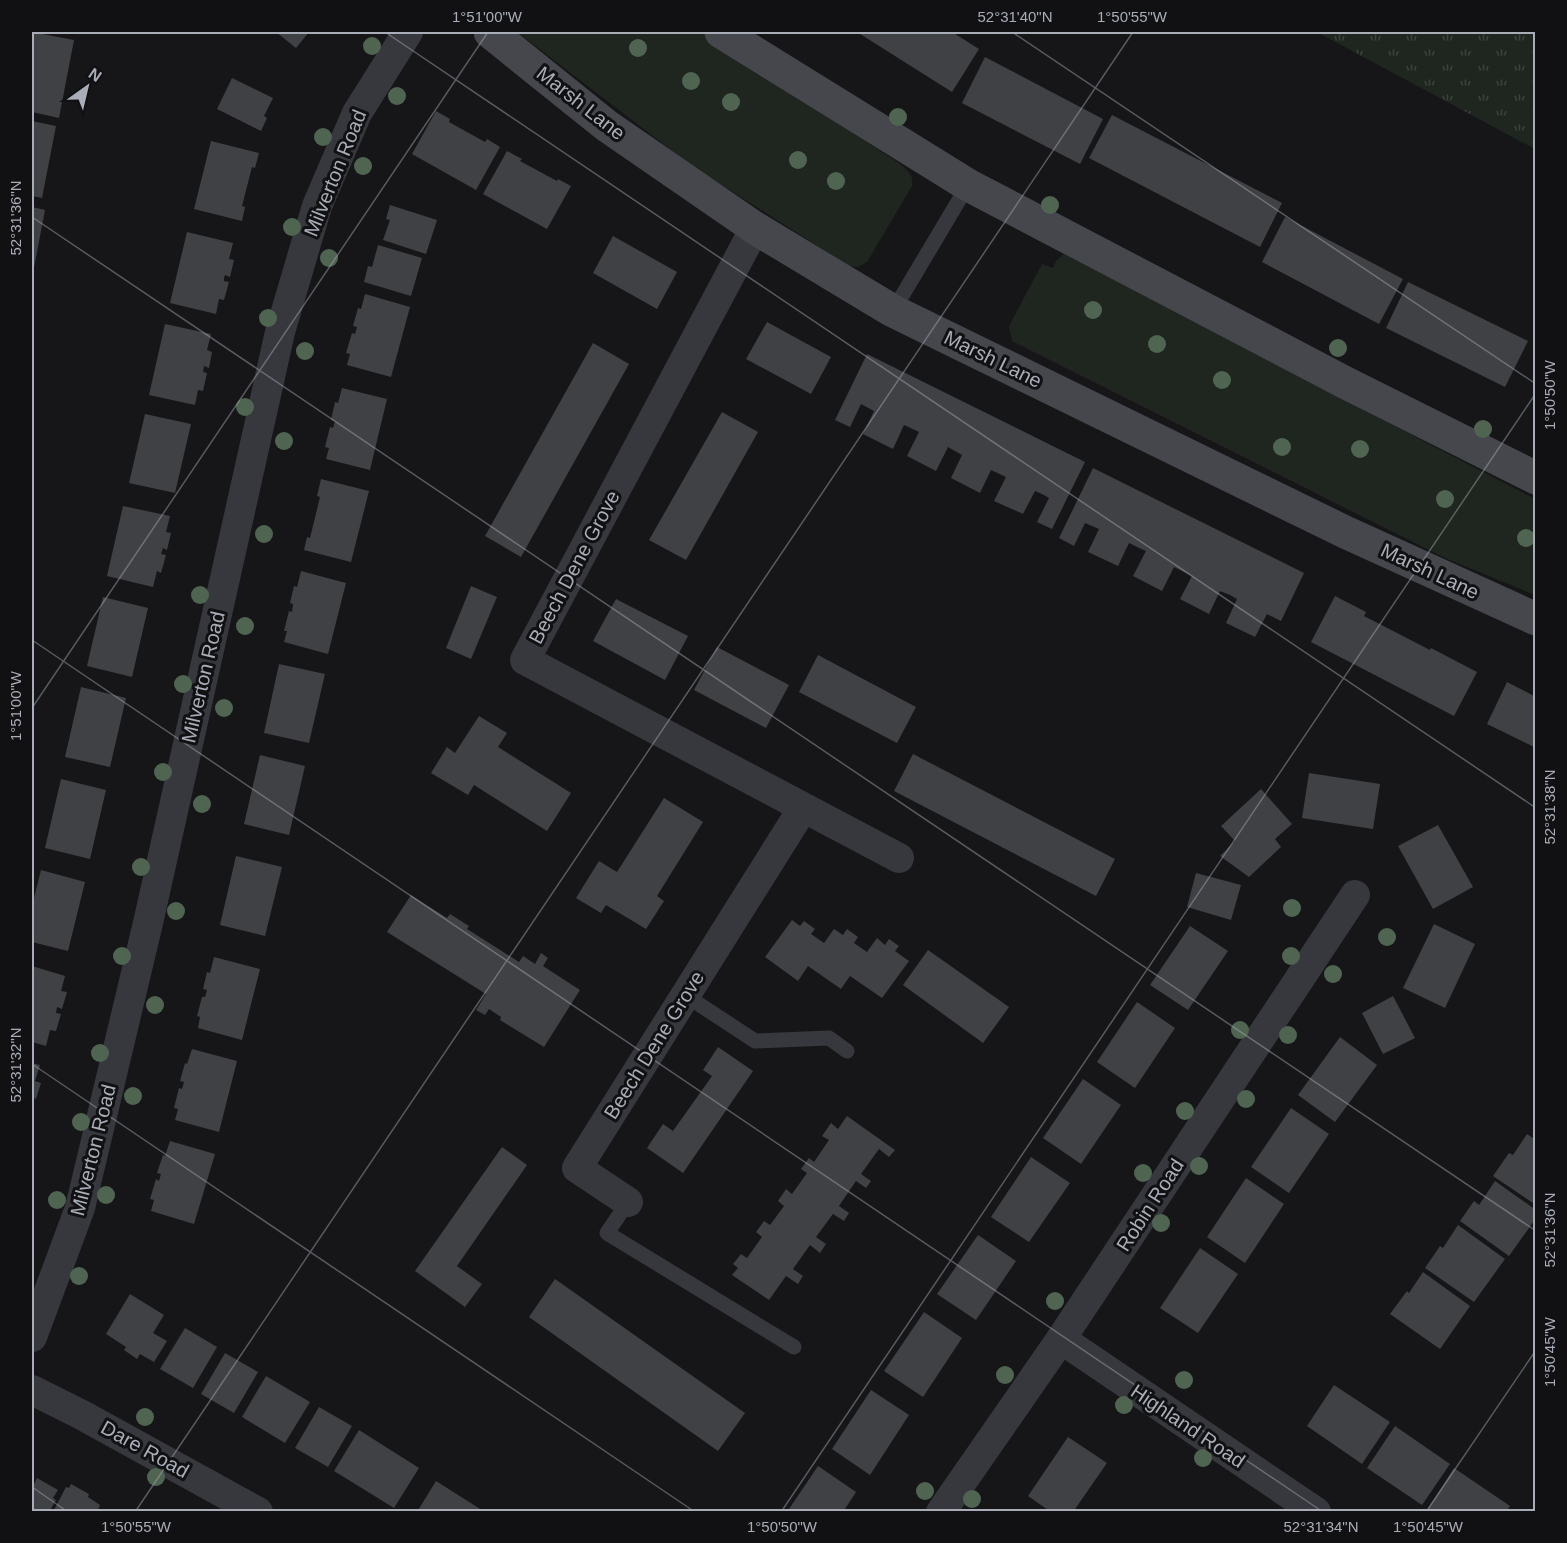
<svg xmlns="http://www.w3.org/2000/svg" width="1567" height="1543" font-family="Helvetica,sans-serif">
<style>
.grass{fill:#1e261f}
.park{fill:url(#park-tufts)}
.building{fill:#404145}
.lines{fill:none;stroke-linecap:round;stroke-linejoin:round}
.service{stroke:#37383d;stroke-width:15}
.minor{stroke:#37383d;stroke-width:30}
.secondary{stroke:#45474d;stroke-width:33}
.tree{fill:#506452}
.ticks{fill:none;stroke:#a8adb8;stroke-width:1.5;stroke-opacity:0.45}
.labels{text-anchor:middle;stroke-width:6;stroke-linejoin:round;paint-order:stroke}
.street-label{font-size:20px;fill:#a8adb8;stroke:#111113}
.neatline{fill:none;stroke:#a8adb8;stroke-width:2}
.ticks-label{font-size:15px;text-anchor:middle;fill:#a8adb8}
</style>
<defs>
<pattern id="park-tufts" width="24" height="20" patternUnits="userSpaceOnUse" patternTransform="scale(1.5)"><rect width="24" height="20" fill="#1e261f"/><path d="M3 7l-1-3M5 7V3M7 7l1-3M15 17l-1-3M17 17v-4M19 17l1-3" fill="none" stroke="#3c433d"/></pattern>
</defs>
<rect width="100%" height="100%" fill="#161618"/>
<g class="grass">
<path d="M 517,32 L 701,32 L 900,164 C 908,171 914,175 912,186 L 867,262 L 858,267 L 849,266 L 692,166 Z"/>
<polygon points="1064,254 1535,499 1535,595 1445,558 1012,341 1009,326 1042,264 1053,268 1056,261"/>
</g>
<polygon class="park" points="1317,32 1535,32 1535,149"/>
<g class="building">
<polygon points="32,32 74,40 59,118 32,112"/>
<polygon points="276,32 309,32 296,48"/>
<polygon points="857,32 952,32 979,49 952,92"/>
<polygon points="985,57 1103,119 1080,164 962,103"/>
<polygon points="232,78 273,98 264,116 267,118 261,131 217,109"/>
<polygon points="436,111 450,119 449,122 485,142 487,139 500,147 476,190 412,154"/>
<polygon points="1112,115 1282,203 1260,247 1089,158"/>
<polygon points="32,121 56,126 42,198 32,196"/>
<polygon points="211,141 259,153 255,168 252,167 242,206 245,207 242,221 194,209"/>
<polygon points="507,151 522,159 520,161 557,181 558,179 571,186 547,229 483,194"/>
<polygon points="390,205 437,220 426,254 383,240 390,220 386,219"/>
<polygon points="32,207 45,210 33,273 32,273"/>
<polygon points="1285,217 1403,279 1379,324 1262,262"/>
<polygon points="187,232 233,243 229,259 234,260 230,277 225,275 224,278 224,281 229,282 224,300 219,299 216,314 170,303"/>
<polygon points="613,236 677,272 657,309 593,273"/>
<polygon points="378,245 422,258 411,296 364,282 368,266 372,267"/>
<polygon points="1408,282 1528,341 1505,387 1386,328"/>
<polygon points="365,294 410,307 391,377 347,365 350,354 346,353 352,333 355,334 357,327 353,326 358,308 361,309"/>
<polygon points="767,322 831,357 811,394 746,359"/>
<polygon points="165,324 211,334 207,350 212,352 209,368 204,366 203,372 207,373 203,391 198,390 195,405 149,395"/>
<polygon points="593,343 629,364 521,557 485,536"/>
<polygon points="867,354 1085,462 1052,529 1037,522 1049,498 1042,494 1035,491 1023,514 994,501 1006,477 991,470 980,493 951,478 962,455 948,447 936,471 907,456 919,432 904,425 893,449 863,434 874,411 861,404 850,427 835,420"/>
<polygon points="342,388 387,399 370,470 326,459 329,448 325,447 330,427 333,428 335,421 331,420 335,402 338,403"/>
<polygon points="722,412 758,432 686,560 649,540"/>
<polygon points="145,414 191,424 175,493 129,483"/>
<polygon points="1093,468 1304,573 1281,621 1267,614 1255,637 1226,623 1237,599 1230,595 1220,591 1209,614 1180,599 1192,576 1174,567 1162,591 1133,576 1146,551 1137,547 1129,543 1118,566 1088,552 1099,529 1085,523 1074,546 1059,538"/>
<polygon points="321,479 369,491 351,562 304,550 307,537 310,538 320,497 317,496"/>
<polygon points="123,506 170,516 166,532 171,533 167,550 163,548 161,554 166,555 161,573 157,571 153,587 107,576"/>
<polygon points="301,571 346,583 328,654 284,642 287,631 284,631 289,611 292,612 293,604 290,603 294,586 297,587"/>
<polygon points="471,586 497,597 471,659 446,648"/>
<polygon points="1335,596 1366,612 1364,616 1430,650 1431,648 1477,672 1454,716 1311,642"/>
<polygon points="103,597 148,608 132,677 87,666"/>
<polygon points="616,599 688,636 665,680 593,641"/>
<polygon points="717,647 789,685 766,728 694,690"/>
<polygon points="818,655 916,707 897,743 799,692"/>
<polygon points="279,664 325,674 309,743 264,733"/>
<polygon points="1507,682 1536,697 1536,748 1487,724"/>
<polygon points="81,687 126,698 110,767 65,757"/>
<polygon points="479,716 507,733 498,747 571,793 547,831 474,785 468,795 431,773 447,747 455,753"/>
<polygon points="913,754 1115,859 1096,896 894,791"/>
<polygon points="260,755 305,766 289,835 244,824"/>
<polygon points="1309,773 1380,784 1373,829 1302,818"/>
<polygon points="61,779 106,790 90,859 45,848"/>
<polygon points="1261,789 1292,824 1275,839 1281,847 1249,877 1220,856 1235,841 1221,826"/>
<polygon points="664,798 703,822 657,896 664,901 646,929 606,905 601,913 576,898 599,861 617,872"/>
<polygon points="1438,825 1473,887 1433,909 1398,846"/>
<polygon points="236,856 282,867 265,936 220,925"/>
<polygon points="41,870 85,882 68,951 32,942 32,906"/>
<polygon points="1196,873 1241,885 1231,920 1187,907"/>
<polygon points="411,895 447,918 450,914 469,926 467,929 519,962 523,956 535,964 541,953 548,958 543,966 580,990 544,1047 500,1020 501,1017 489,1009 485,1015 476,1010 486,994 387,932"/>
<polygon points="792,920 800,926 804,921 815,929 811,934 824,943 834,929 843,935 847,929 858,937 854,943 867,952 877,938 885,945 889,939 899,946 895,951 909,961 882,998 850,976 841,989 808,966 798,981 765,957"/>
<polygon points="1434,924 1475,944 1445,1008 1403,988"/>
<polygon points="1190,926 1228,951 1188,1010 1150,985"/>
<polygon points="928,950 1009,1007 983,1043 903,985"/>
<polygon points="214,957 260,969 242,1040 198,1028 200,1017 197,1016 202,997 205,997 207,990 203,989 207,972 210,973"/>
<polygon points="32,966 65,976 61,991 67,992 62,1009 57,1007 56,1013 61,1014 56,1031 50,1030 46,1046 32,1042"/>
<polygon points="1393,996 1415,1038 1383,1054 1362,1013"/>
<polygon points="1137,1002 1175,1028 1135,1088 1097,1062"/>
<polygon points="1340,1037 1377,1065 1335,1122 1298,1095"/>
<polygon points="718,1047 753,1071 683,1173 647,1148 663,1124 673,1131 712,1076 703,1070"/>
<polygon points="192,1049 237,1061 219,1132 175,1120 178,1109 174,1108 179,1088 182,1089 184,1082 180,1081 185,1063 187,1064"/>
<polygon points="32,1063 40,1065 35,1081 41,1083 36,1099 32,1097"/>
<polygon points="1083,1079 1121,1105 1081,1164 1043,1138"/>
<polygon points="1291,1108 1329,1134 1289,1193 1251,1167"/>
<polygon points="847,1116 895,1150 889,1157 879,1149 861,1174 871,1181 866,1188 856,1181 839,1206 849,1213 844,1221 833,1214 816,1237 826,1244 820,1253 810,1245 793,1269 803,1276 798,1284 786,1276 769,1300 732,1275 738,1268 733,1264 741,1254 747,1258 762,1237 756,1232 764,1221 770,1225 784,1206 778,1201 786,1189 792,1194 807,1173 801,1169 809,1158 814,1162 829,1140 822,1136 831,1123 838,1129"/>
<polygon points="1527,1134 1536,1140 1536,1205 1493,1176 1509,1153 1513,1155"/>
<polygon points="170,1141 215,1154 194,1224 151,1211 154,1200 150,1199 156,1179 159,1181 161,1174 157,1173 163,1155 165,1156"/>
<polygon points="502,1147 527,1165 457,1266 482,1284 465,1307 415,1271"/>
<polygon points="1031,1157 1070,1183 1029,1242 991,1217"/>
<polygon points="1246,1178 1284,1204 1245,1263 1207,1237"/>
<polygon points="1495,1181 1536,1210 1536,1218 1509,1256 1460,1221 1474,1201 1479,1205"/>
<polygon points="1458,1225 1505,1259 1474,1302 1425,1268 1440,1246 1443,1248"/>
<polygon points="978,1235 1016,1261 976,1320 937,1294"/>
<polygon points="1200,1248 1238,1274 1198,1333 1160,1308"/>
<polygon points="1423,1272 1470,1306 1440,1349 1390,1314 1407,1291 1409,1293"/>
<polygon points="555,1279 745,1413 718,1451 529,1317"/>
<polygon points="130,1294 164,1315 153,1333 167,1341 154,1362 140,1354 137,1359 124,1350 126,1347 106,1334"/>
<polygon points="924,1312 962,1338 923,1397 884,1371"/>
<polygon points="185,1328 217,1347 193,1388 160,1369"/>
<polygon points="225,1353 258,1372 234,1413 201,1394"/>
<polygon points="266,1376 310,1402 285,1443 242,1417"/>
<polygon points="1334,1385 1390,1422 1362,1464 1307,1426"/>
<polygon points="871,1390 909,1415 870,1475 832,1449"/>
<polygon points="319,1407 352,1426 328,1467 295,1448"/>
<polygon points="1395,1426 1450,1464 1422,1505 1367,1468"/>
<polygon points="359,1430 419,1468 394,1508 334,1471"/>
<polygon points="1068,1437 1107,1463 1073,1512 1051,1512 1028,1496"/>
<polygon points="818,1466 856,1492 843,1512 787,1512"/>
<polygon points="1454,1468 1510,1506 1506,1512 1429,1512 1427,1510"/>
<polygon points="37,1478 58,1490 53,1498 56,1500 49,1512 32,1512 32,1488"/>
<polygon points="436,1481 466,1500 485,1512 417,1512"/>
<polygon points="71,1484 89,1494 88,1497 100,1505 97,1512 53,1512 66,1487 69,1488"/>
</g>
<g class="lines">
<g class="service">
<polyline points="893,311 968,185"/>
<polyline points="685,995 755,1041 829,1038 847,1051"/>
<polyline points="628,1202 607,1233 794,1347"/>
</g>
<g class="minor">
<polyline points="755,228 525,660 899,858"/>
<polyline points="628,1202 577,1168 803,808"/>
<polyline points="32,1337 80,1208 148,923 280,332 317,206 357,113 408,32"/>
<polyline points="1061,1339 1316,1512"/>
<polyline points="32,1390 82,1415 258,1512"/>
<polyline points="941,1512 1061,1339 1355,895"/>
</g>
<g class="secondary">
<polyline points="490,32 607,126 755,228 893,311 1345,532 1536,619"/>
<polyline points="721,32 968,185 1346,383 1536,478"/>
</g>
</g>
<g class="tree">
<circle cx="372" cy="46" r="9"/>
<circle cx="638" cy="48" r="9"/>
<circle cx="691" cy="81" r="9"/>
<circle cx="397" cy="96" r="9"/>
<circle cx="731" cy="102" r="9"/>
<circle cx="898" cy="117" r="9"/>
<circle cx="323" cy="137" r="9"/>
<circle cx="798" cy="160" r="9"/>
<circle cx="363" cy="166" r="9"/>
<circle cx="836" cy="181" r="9"/>
<circle cx="1050" cy="205" r="9"/>
<circle cx="292" cy="227" r="9"/>
<circle cx="329" cy="258" r="9"/>
<circle cx="1093" cy="310" r="9"/>
<circle cx="268" cy="318" r="9"/>
<circle cx="1157" cy="344" r="9"/>
<circle cx="1338" cy="348" r="9"/>
<circle cx="305" cy="351" r="9"/>
<circle cx="1222" cy="380" r="9"/>
<circle cx="245" cy="407" r="9"/>
<circle cx="1483" cy="429" r="9"/>
<circle cx="284" cy="441" r="9"/>
<circle cx="1282" cy="447" r="9"/>
<circle cx="1360" cy="449" r="9"/>
<circle cx="1445" cy="499" r="9"/>
<circle cx="264" cy="534" r="9"/>
<circle cx="1526" cy="538" r="9"/>
<circle cx="200" cy="595" r="9"/>
<circle cx="245" cy="626" r="9"/>
<circle cx="183" cy="684" r="9"/>
<circle cx="224" cy="708" r="9"/>
<circle cx="163" cy="772" r="9"/>
<circle cx="202" cy="804" r="9"/>
<circle cx="141" cy="867" r="9"/>
<circle cx="1292" cy="908" r="9"/>
<circle cx="176" cy="911" r="9"/>
<circle cx="1387" cy="937" r="9"/>
<circle cx="122" cy="956" r="9"/>
<circle cx="1291" cy="956" r="9"/>
<circle cx="1333" cy="974" r="9"/>
<circle cx="155" cy="1005" r="9"/>
<circle cx="1240" cy="1030" r="9"/>
<circle cx="1288" cy="1035" r="9"/>
<circle cx="100" cy="1053" r="9"/>
<circle cx="133" cy="1096" r="9"/>
<circle cx="1246" cy="1099" r="9"/>
<circle cx="1185" cy="1111" r="9"/>
<circle cx="81" cy="1122" r="9"/>
<circle cx="1199" cy="1166" r="9"/>
<circle cx="1143" cy="1173" r="9"/>
<circle cx="106" cy="1195" r="9"/>
<circle cx="57" cy="1200" r="9"/>
<circle cx="1161" cy="1223" r="9"/>
<circle cx="79" cy="1276" r="9"/>
<circle cx="1055" cy="1301" r="9"/>
<circle cx="1005" cy="1375" r="9"/>
<circle cx="1184" cy="1380" r="9"/>
<circle cx="1124" cy="1405" r="9"/>
<circle cx="145" cy="1417" r="9"/>
<circle cx="1203" cy="1458" r="9"/>
<circle cx="156" cy="1477" r="9"/>
<circle cx="925" cy="1491" r="9"/>
<circle cx="972" cy="1499" r="9"/>
</g>
<path class="ticks" d="M 385,32 L 1536,808M 1012,32 L 1536,384M 32,217 L 1536,1231M 32,640 L 1323,1512M 32,708 L 488,32M 32,1064 L 695,1512M 32,1487 L 68,1512M 135,1512 L 1133,32M 781,1512 L 1536,393M 1426,1512 L 1536,1350"/>
<g class="labels">
<g class="street-label">
<text transform="translate(581 103) rotate(38)" y="7">Marsh Lane</text>
<text transform="translate(335 173) rotate(-68)" y="7">Milverton Road</text>
<text transform="translate(993 359) rotate(26)" y="7">Marsh Lane</text>
<text transform="translate(574 567) rotate(-62)" y="7">Beech Dene Grove</text>
<text transform="translate(1430 571) rotate(25)" y="7">Marsh Lane</text>
<text transform="translate(203 677) rotate(-77)" y="7">Milverton Road</text>
<text transform="translate(654 1045) rotate(-58)" y="7">Beech Dene Grove</text>
<text transform="translate(93 1150) rotate(-76)" y="7">Milverton Road</text>
<text transform="translate(1150 1205) rotate(-57)" y="7">Robin Road</text>
<text transform="translate(1188 1426) rotate(34)" y="7">Highland Road</text>
<text transform="translate(145 1449) rotate(29)" y="7">Dare Road</text>
</g>
</g>
<rect width="1567" height="1543" fill="none" stroke="#111113" stroke-width="66"/>
<g transform="translate(87 87) rotate(34)" stroke="#111113" stroke-width="4.5" paint-order="stroke">
<path d="M0-4.5L10 22L0 15L-10 22Z" fill="#a8adb8"/>
<text y="-9" font-size="16" font-weight="bold" text-anchor="middle" fill="#a8adb8">N</text>
</g>
<rect x="33" y="33" width="1501" height="1477" class="neatline"/>
<g class="ticks-label">
<text x="487" y="22">1°51'00"W</text>
<text x="1015" y="22">52°31'40"N</text>
<text x="1132" y="22">1°50'55"W</text>
<text transform="translate(16 218) rotate(-90)" y="5">52°31'36"N</text>
<text transform="translate(1550 395) rotate(-90)" y="5">1°50'50"W</text>
<text transform="translate(16 706) rotate(-90)" y="5">1°51'00"W</text>
<text transform="translate(1550 807) rotate(-90)" y="5">52°31'38"N</text>
<text transform="translate(16 1065) rotate(-90)" y="5">52°31'32"N</text>
<text transform="translate(1550 1230) rotate(-90)" y="5">52°31'36"N</text>
<text transform="translate(1550 1352) rotate(-90)" y="5">1°50'45"W</text>
<text x="136" y="1532">1°50'55"W</text>
<text x="782" y="1532">1°50'50"W</text>
<text x="1321" y="1532">52°31'34"N</text>
<text x="1428" y="1532">1°50'45"W</text>
</g>
</svg>
